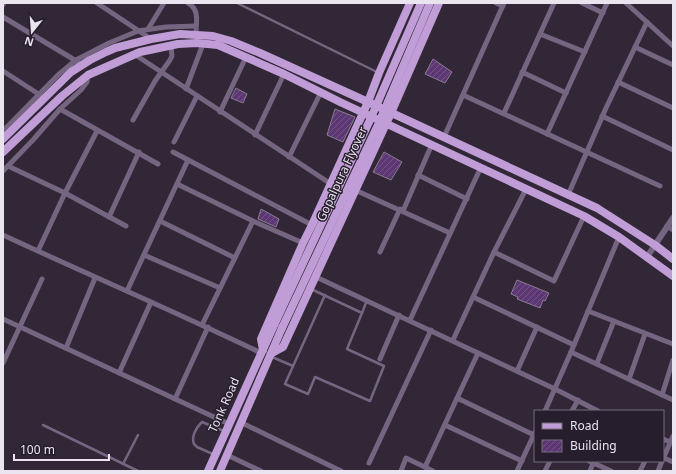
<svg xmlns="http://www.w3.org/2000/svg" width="676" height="474" font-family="'Noto Sans',sans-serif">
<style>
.building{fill:url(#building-hatch);stroke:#897d91}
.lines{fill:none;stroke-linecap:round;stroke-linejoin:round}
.service{stroke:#766581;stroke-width:2.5}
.minor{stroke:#766581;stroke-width:5}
.tertiary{stroke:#766581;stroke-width:6}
.primary{stroke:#c09dd6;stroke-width:8}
.primary-bridge{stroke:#c09dd6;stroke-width:8}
.labels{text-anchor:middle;stroke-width:3;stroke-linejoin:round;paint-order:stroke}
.street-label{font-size:12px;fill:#eae4ef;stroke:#271e2d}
</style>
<defs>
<pattern id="building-hatch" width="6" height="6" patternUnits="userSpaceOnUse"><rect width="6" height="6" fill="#5d3773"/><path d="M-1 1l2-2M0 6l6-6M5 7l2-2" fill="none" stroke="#745487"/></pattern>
</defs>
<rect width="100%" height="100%" fill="#312737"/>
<g class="building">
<polygon points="433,59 452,72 445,83 425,74"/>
<polygon points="236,88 247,94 243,103 231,98"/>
<polygon points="335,109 355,117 343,142 327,135"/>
<polygon points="384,152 402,162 391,180 373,172"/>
<polygon points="261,209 279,219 276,227 258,219"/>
<polygon points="517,280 549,293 545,301 543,300 540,308 517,299 518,297 511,294"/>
</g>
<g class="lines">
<g class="service">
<polyline points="237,3 379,73"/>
<polyline points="311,289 362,313 347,349 384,366 370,401 315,377 308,394 285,384 325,295"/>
<polyline points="362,313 367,300"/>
<polyline points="272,357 293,366"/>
<polyline points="43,425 138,471"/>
<path d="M 215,455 L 197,447 L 194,444 C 191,437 196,428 201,423 L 202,422 L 224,431"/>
<polyline points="123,464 138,435"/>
</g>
<g class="minor">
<polyline points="97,3 151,39"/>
<path d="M 188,3 C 200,10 196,21 196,34"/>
<polyline points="496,3 503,6"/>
<polyline points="582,3 603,13"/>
<polyline points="626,3 673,46"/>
<polyline points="3,5 4,3"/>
<polyline points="3,17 78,62"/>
<polyline points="148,29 164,3"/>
<polyline points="540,34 585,52"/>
<polyline points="635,47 673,65"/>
<polyline points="134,54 331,184"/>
<polyline points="3,71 40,95"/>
<polyline points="522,72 566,93"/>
<polyline points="618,82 673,108"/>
<polyline points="186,89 203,44"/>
<polyline points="463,95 660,186"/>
<polyline points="60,109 158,164"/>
<polyline points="220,112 246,57"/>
<polyline points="504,113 554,3"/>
<polyline points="602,116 673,150"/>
<polyline points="133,120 155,81 170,60 172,56 171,46"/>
<polyline points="3,131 58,75 76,60 109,43 138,31 166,27 196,26"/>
<polyline points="547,134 607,3"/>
<polyline points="255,135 284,74"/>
<polyline points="444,137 504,3"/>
<polyline points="174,142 197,96"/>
<polyline points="173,152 312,225"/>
<polyline points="289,157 321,92"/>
<polyline points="8,166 65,193 126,226"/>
<polyline points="3,171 33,140 60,109 81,90 87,82 88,75"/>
<polyline points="418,175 467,199"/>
<polyline points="177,184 253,221 303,243"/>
<polyline points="355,190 450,233"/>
<polyline points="568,195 606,108 647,22"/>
<polyline points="403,211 432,144"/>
<polyline points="109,217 139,152"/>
<polyline points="160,221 235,258"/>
<polyline points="667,226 673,230"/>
<path d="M 3,235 C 89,275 176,312 261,353"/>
<polyline points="38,251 65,193 97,131"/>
<polyline points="380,252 400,209"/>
<polyline points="494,252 554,281 584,216"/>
<polyline points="144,255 220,288"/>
<polyline points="316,277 555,389 598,411"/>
<polyline points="127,291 188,160"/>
<polyline points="473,297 574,345"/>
<polyline points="588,311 673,344"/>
<polyline points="3,319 229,424"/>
<polyline points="410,320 481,167"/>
<polyline points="202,325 253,221"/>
<polyline points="453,340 494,252 526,189"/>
<polyline points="66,348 95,278"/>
<polyline points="571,352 673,400"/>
<polyline points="380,359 399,315"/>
<polyline points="3,363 42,279"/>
<polyline points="597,363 614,321"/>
<polyline points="517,371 537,327"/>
<polyline points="119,373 151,302"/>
<polyline points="629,379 645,334"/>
<polyline points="662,395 673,360"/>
<polyline points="457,398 534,435"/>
<polyline points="175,399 208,327"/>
<polyline points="545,411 571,352 619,237"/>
<polyline points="572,411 578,400"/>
<polyline points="242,423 341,471"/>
<polyline points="445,425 522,461"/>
<polyline points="663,439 670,442"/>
<polyline points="227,455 261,471"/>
<polyline points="664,458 673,462"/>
<polyline points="663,459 673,436"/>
<polyline points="589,461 611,471"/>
<polyline points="369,463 431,330"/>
<polyline points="425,467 478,353"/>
<polyline points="401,471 406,458 433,471"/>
<polyline points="517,471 535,432"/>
<polyline points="545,471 550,461"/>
<polyline points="590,471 594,461"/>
<polyline points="640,471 645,461"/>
<polyline points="658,471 662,461"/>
</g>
<polyline class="tertiary" points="647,257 673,218"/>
<g class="primary">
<polyline points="3,139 71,72 90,60 106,52 115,48 151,39 180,34 213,36 231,41 260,53 368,102 597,208 655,245 673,259"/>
<polyline points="3,152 62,96 88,75 140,52 178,44 197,43 218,45 284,74 340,102 584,216 619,237 673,276"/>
<polyline points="263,350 261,339 303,243 312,225 368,102 379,73 410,3"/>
<polyline points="272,353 283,347 391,113 439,3"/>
<polyline points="208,471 275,323"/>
<polyline points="220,471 282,328"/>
</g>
<g class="primary-bridge">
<polyline points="275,323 370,120 421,3"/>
<polyline points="282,328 378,125 430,3"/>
</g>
</g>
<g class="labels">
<g class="street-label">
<text transform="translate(342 174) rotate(-65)" y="4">Gopalpura Flyover</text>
<text transform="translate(224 405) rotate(-66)" y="4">Tonk Road</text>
</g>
</g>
<rect width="676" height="474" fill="none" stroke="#eae4ef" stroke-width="8"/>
<rect x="534" y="410" width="130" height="52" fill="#271e2d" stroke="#756d7b"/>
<rect x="542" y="423" width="20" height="6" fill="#c09dd6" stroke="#756d7b"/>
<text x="570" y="430" font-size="12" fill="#eae4ef">Road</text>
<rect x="542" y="440" width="20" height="12" fill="url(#building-hatch)" stroke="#756d7b"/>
<text x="570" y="450" font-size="12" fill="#eae4ef">Building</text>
<g transform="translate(32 32) rotate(197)" stroke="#271e2d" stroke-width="3" paint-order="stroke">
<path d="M0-3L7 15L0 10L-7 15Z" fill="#eae4ef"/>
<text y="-6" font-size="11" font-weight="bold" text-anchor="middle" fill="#eae4ef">N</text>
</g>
<path d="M14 454v6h95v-6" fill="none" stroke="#eae4ef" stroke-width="2"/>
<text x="20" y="454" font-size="12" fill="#eae4ef" stroke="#271e2d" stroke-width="3" paint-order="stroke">100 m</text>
</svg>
